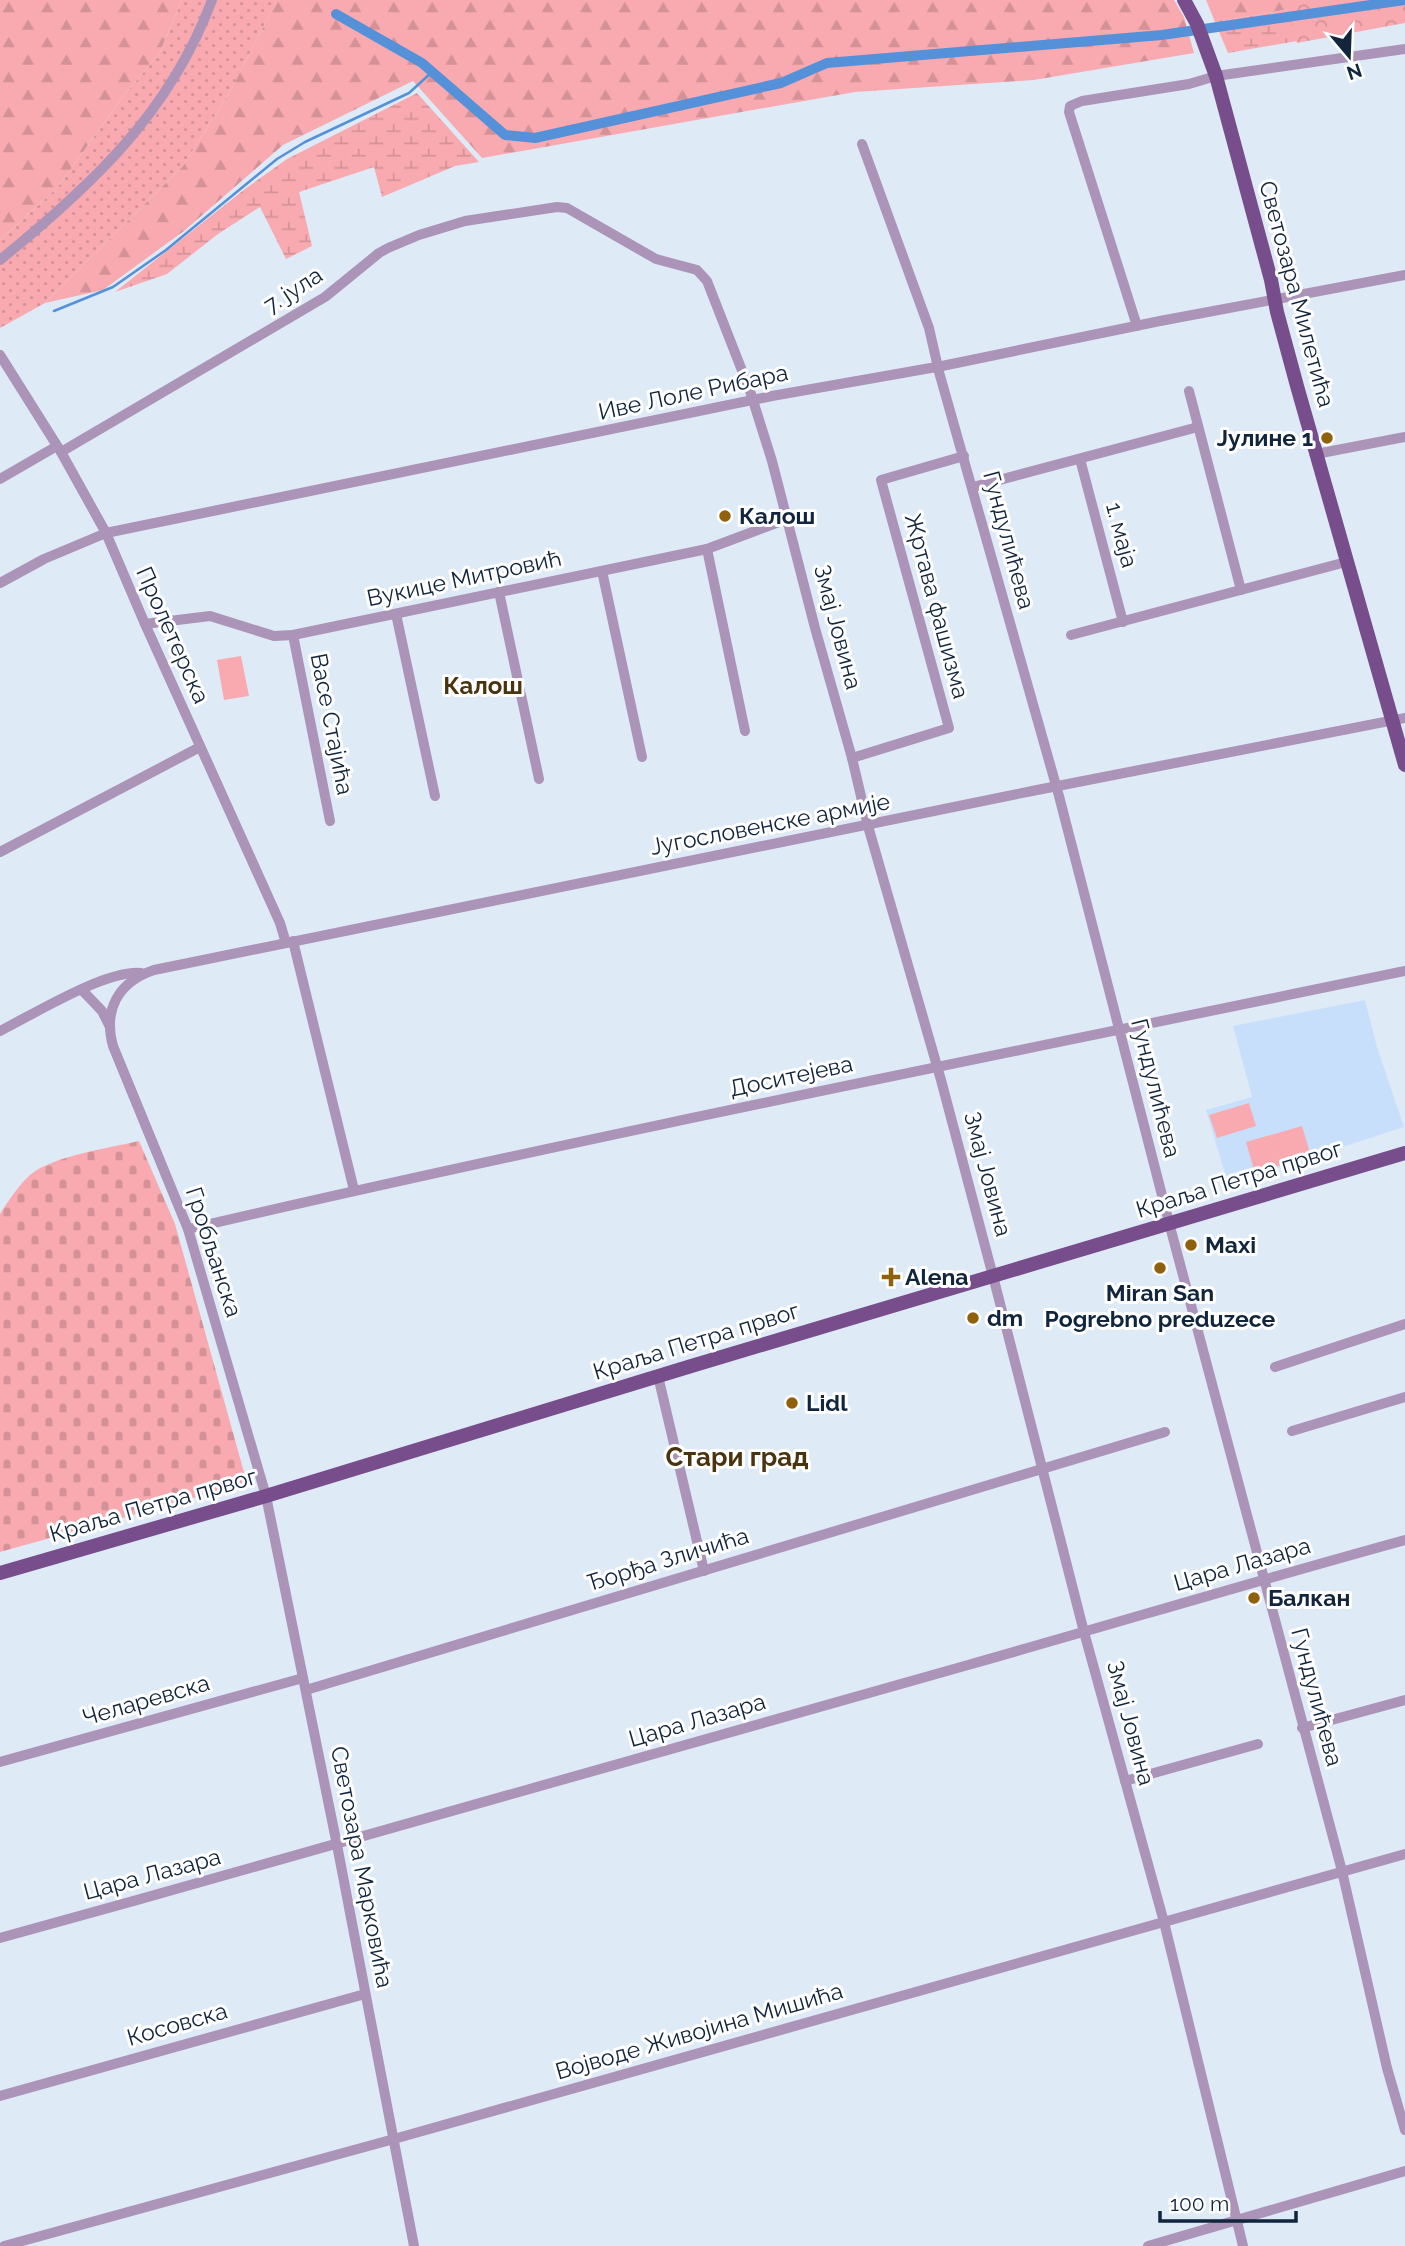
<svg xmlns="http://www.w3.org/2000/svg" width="1405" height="2246" font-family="Raleway,sans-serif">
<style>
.built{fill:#c8dffb}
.grass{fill:url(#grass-dots)}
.forest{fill:url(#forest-firs)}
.wetland{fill:url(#wetland-marsh)}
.cemetery{fill:url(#cemetery-stones)}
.park{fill:url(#park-crowns)}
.garden{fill:#f8aab0}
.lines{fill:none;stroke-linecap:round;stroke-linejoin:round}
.stream{stroke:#5591d8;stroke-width:2.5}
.canal{stroke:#5591d8;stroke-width:10}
.minor{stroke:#ab94b7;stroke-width:10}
.major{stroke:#774d8b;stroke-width:14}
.poi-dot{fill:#90610d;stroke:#fff;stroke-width:2.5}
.labels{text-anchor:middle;stroke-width:6;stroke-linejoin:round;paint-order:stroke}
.street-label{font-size:23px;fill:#11253d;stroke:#fff}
.poi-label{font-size:23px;font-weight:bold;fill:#11253d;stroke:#fff;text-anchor:start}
.neighbourhood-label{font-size:24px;font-weight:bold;fill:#4a330f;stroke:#fff}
.quarter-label{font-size:26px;font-weight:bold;fill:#4a330f;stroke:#fff}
</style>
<defs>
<pattern id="grass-dots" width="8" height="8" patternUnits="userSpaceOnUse" patternTransform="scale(1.75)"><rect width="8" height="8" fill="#f8aab0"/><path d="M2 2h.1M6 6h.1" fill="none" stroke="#d49298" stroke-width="1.8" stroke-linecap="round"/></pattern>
<pattern id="forest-firs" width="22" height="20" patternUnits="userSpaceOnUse" patternTransform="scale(1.75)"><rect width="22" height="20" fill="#f8aab0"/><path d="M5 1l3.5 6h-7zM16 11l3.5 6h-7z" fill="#d49298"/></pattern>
<pattern id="wetland-marsh" width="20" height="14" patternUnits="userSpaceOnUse" patternTransform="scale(1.75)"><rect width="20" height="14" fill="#f8aab0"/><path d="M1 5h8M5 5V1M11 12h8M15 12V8" fill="none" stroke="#d49298"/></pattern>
<pattern id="cemetery-stones" width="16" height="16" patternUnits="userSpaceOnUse" patternTransform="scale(1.75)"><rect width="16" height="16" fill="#f8aab0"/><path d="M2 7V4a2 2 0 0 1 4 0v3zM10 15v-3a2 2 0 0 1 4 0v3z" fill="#d49298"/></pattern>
<pattern id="park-crowns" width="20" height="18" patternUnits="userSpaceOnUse" patternTransform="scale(1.75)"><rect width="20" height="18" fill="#f8aab0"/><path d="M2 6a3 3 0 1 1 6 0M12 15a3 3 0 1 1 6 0" fill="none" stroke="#d49298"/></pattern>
</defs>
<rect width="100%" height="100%" fill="#dfeaf7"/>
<polygon class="built" points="1365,1000 1377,1047 1404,1127 1228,1184 1206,1110 1252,1097 1233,1026"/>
<polygon class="grass" points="182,0 277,0 232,88 183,166 45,303 0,328 0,240 58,187 124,95 159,54"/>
<g class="forest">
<polygon points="0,0 182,0 159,54 124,95 58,187 0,240"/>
<polygon points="277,0 1174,0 1184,17 1194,53 1034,80 855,92 482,158 413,81 283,145 184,231 103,290 45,303 183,166 232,88"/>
<polygon points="1206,0 1342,0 1215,22"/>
</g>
<g class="wetland">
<polygon points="1342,0 1405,0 1405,22 1228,53 1215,22"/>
<polygon points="417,93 479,162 455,166 382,197 374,167 299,192 312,246 286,259 260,207 218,234 167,274 115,292 245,189 287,159"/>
</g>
<path class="cemetery" d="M 139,1141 L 175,1224 L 247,1483 L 0,1552 L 0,1214 C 9,1200 18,1186 30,1175 C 52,1156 110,1148 139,1141 Z"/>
<polygon class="park" points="1284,0 1405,0 1405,23 1297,43"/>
<g class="garden">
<polygon points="241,656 249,696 224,700 217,660"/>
<polygon points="1249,1103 1256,1126 1217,1138 1209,1115"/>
<polygon points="1302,1126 1311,1156 1255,1173 1246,1142"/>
</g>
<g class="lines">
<polyline class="stream" points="54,311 113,287 166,250 277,159 305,142 409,93 432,72"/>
<polyline class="canal" points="336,14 422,63 505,135 535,138 781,83 827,63 1162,35 1405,0"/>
<g class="minor">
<polyline points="862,144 929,328 939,372 1059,796 1172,1234 1342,1871 1387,2068 1405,2130"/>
<path d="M 0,260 C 91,186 170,113 212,0"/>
<polyline points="1137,326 1069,112 1070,106 1082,101 1189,84 1216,76 1405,49"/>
<polyline points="0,355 61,452 106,533 145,624 280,923 286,943"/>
<polyline points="1189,391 1241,590"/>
<polyline points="61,452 325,297 379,253 388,248 419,235 465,221 557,207 567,208 656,259 697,270 707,281 750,391 772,461 815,628 852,758 868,826 941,1080 993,1276 1084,1632 1164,1922 1243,2246"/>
<polyline points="1316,454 1405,437"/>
<polyline points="1080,459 1123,622"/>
<polyline points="0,479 57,446"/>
<polyline points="973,487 1198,427"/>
<polyline points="707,549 745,731"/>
<polyline points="602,571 642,757"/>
<polyline points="0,583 44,559 106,533 772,396 942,366 1160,321 1405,275"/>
<polyline points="499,592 539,779"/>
<polyline points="396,614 435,796"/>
<polyline points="145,624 210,616 274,636 293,635 707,549 787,519"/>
<polyline points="293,635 330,821"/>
<polyline points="1071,635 1346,562"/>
<polyline points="852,758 949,728 881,480 964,456"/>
<polyline points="0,852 200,747"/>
<polyline points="293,941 354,1190"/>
<polyline points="82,990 102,1011 109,1025"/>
<path d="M 0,1031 C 34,1014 105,970 141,973"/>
<path d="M 188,1229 C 592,1135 999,1055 1405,971"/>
<polyline points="1275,1367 1405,1324"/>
<polyline points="658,1376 704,1571"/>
<polyline points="1292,1431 1405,1397"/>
<polyline points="306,1690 1165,1432"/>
<polyline points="1302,1728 1405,1700"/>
<polyline points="0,1762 303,1678"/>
<polyline points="1125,1781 1258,1744"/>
<path d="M 0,1938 C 323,1849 645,1757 968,1665 C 1113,1624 1259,1580 1405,1540"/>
<polyline points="0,2096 365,1994"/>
<polyline points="4,2246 394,2139 1405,1854"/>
<path d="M 414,2246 L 337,1845 L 266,1496 L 188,1229 L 113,1046 C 103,1010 118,982 154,970 L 1032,791 L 1405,718"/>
<polyline points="1148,2246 1405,2171"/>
</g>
<g class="major">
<polyline points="1184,0 1197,24 1216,76 1271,280 1277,312 1297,386 1405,765"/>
<polyline points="0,1573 266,1496 688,1367 1405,1153"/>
</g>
</g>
<g class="poi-dot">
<circle cx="1327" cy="438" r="7"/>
<circle cx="725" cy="516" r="7"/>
<circle cx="1191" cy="1245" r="7"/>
<circle cx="1160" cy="1268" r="7"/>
<path d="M887.5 1266.5h7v7h7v7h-7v7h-7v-7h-7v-7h7z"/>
<circle cx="973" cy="1318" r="7"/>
<circle cx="792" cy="1403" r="7"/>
<circle cx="1254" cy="1598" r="7"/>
</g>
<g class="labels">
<g class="street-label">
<text transform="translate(293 290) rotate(-33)" y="8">7. јула</text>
<text transform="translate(1297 294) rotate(75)" y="8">Светозара Милетића</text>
<text transform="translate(693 392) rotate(-12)" y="8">Иве Лоле Рибара</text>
<text transform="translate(1122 535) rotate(75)" y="8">1. маја</text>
<text transform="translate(1009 540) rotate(75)" y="8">Гундулићева</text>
<text transform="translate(464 578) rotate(-12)" y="8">Вукице Митровић</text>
<text transform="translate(937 606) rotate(75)" y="8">Жртава фашизма</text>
<text transform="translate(838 627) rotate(75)" y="8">Змај Јовина</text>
<text transform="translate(173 635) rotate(66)" y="8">Пролетерска</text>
<text transform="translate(332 724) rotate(79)" y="8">Васе Стајића</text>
<text transform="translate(770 824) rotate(-11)" y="8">Југословенске армије</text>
<text transform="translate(791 1076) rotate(-12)" y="8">Доситејева</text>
<text transform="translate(1156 1088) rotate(76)" y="8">Гундулићева</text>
<text transform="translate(988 1174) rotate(75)" y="8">Змај Јовина</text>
<text transform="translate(1239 1179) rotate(-17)" y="8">Краља Петра првог</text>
<text transform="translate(214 1252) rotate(72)" y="8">Гробљанска</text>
<text transform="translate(696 1341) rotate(-17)" y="8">Краља Петра првог</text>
<text transform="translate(153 1505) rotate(-16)" y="8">Краља Петра првог</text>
<text transform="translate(668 1559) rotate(-17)" y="8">Ђорђа Зличића</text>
<text transform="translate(1242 1564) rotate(-16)" y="8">Цара Лазара</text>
<text transform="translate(1317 1697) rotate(75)" y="8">Гундулићева</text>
<text transform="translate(146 1700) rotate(-16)" y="8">Челаревска</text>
<text transform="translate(697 1720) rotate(-16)" y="8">Цара Лазара</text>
<text transform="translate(1131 1723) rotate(75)" y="8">Змај Јовина</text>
<text transform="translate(362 1867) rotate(79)" y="8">Светозара Марковића</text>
<text transform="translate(152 1874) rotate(-15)" y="8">Цара Лазара</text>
<text transform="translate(177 2024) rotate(-16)" y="8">Косовска</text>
<text transform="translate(699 2031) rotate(-16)" y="8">Војводе Живојина Мишића</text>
</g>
<g class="poi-label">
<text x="1313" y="446" text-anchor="end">Јулине 1</text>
<text x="739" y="524">Калош</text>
<text x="1205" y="1253">Maxi</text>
<text x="905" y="1285">Alena</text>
<text x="1160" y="1301" text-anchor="middle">Miran San<tspan x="1160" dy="26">Pogrebno preduzece</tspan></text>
<text x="987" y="1326">dm</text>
<text x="806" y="1411">Lidl</text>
<text x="1268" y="1606">Балкан</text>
</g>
<g class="neighbourhood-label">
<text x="483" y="694">Калош</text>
</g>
<g class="quarter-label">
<text x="737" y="1466">Стари град</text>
</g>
</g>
<g transform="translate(1349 56) rotate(161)" stroke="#ffffff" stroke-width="5" paint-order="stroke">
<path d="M0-5L12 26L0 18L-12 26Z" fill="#11253d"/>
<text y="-10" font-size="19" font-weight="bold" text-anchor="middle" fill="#11253d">N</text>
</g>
<path d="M1160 2211v10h136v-10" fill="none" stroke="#11253d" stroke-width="3.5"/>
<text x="1170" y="2211" font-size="21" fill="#11253d" stroke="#ffffff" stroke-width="5" paint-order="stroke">100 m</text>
</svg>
